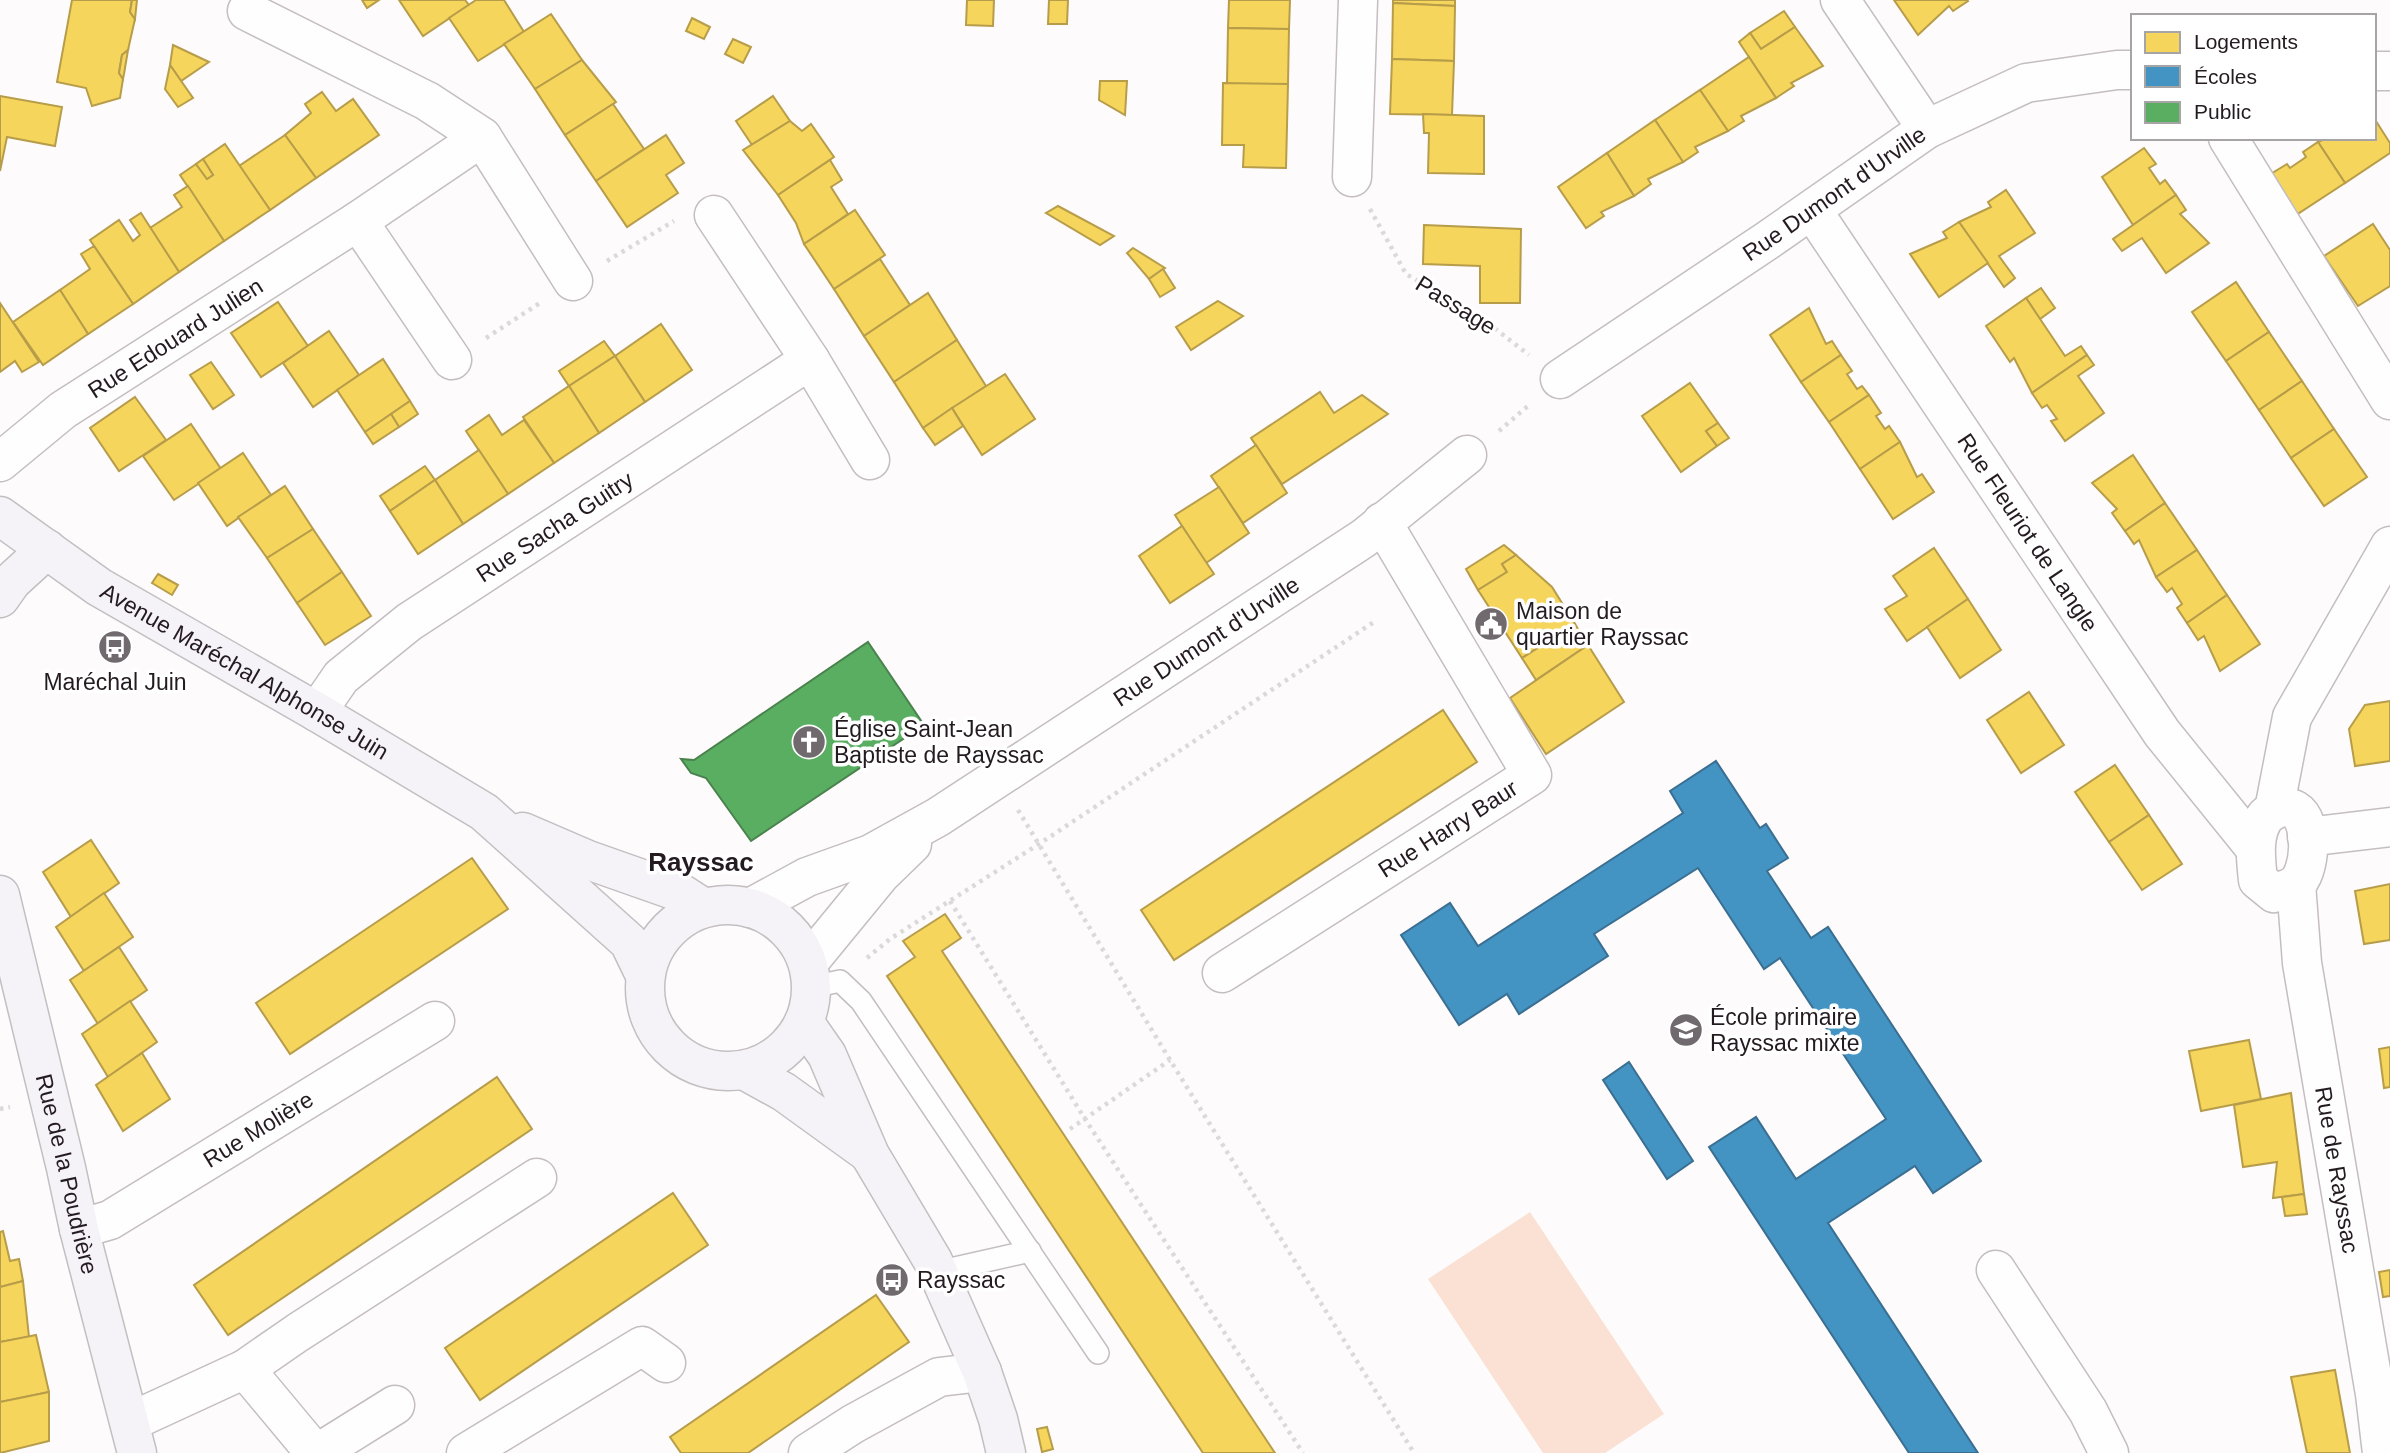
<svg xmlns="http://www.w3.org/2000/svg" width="2390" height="1453" font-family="Arial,sans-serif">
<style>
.green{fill:#fae1d3}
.homes{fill:#f6d55c;stroke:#b79d4a;stroke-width:2}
.schools{fill:#4393c3;stroke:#3a6f92;stroke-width:2}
.public{fill:#5aae61;stroke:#4a824e;stroke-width:2}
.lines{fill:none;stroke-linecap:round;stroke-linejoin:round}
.lane-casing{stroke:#c4bec1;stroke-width:24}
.street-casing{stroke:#c4bec1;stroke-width:41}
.secondary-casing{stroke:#c4bec1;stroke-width:41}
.path{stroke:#dadada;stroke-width:4.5;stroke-dasharray:3.5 5;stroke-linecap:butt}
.lane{stroke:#fffeff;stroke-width:21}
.street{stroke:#fffeff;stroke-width:38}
.secondary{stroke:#f6f3f8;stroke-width:38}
.labels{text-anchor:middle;stroke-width:7;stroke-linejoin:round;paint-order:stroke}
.street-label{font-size:23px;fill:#241b20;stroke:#fff}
.poi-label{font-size:23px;fill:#241b20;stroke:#fff;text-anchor:start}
.quarter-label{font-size:26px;font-weight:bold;fill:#241b20;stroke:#fff}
</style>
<rect width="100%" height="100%" fill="#fefbfc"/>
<polygon class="green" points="1530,1212 1664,1414 1605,1453 1543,1453 1428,1279"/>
<g class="homes">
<polygon points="72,0 132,0 130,12 135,19 128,50 122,55 119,73 123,79 120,98 92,106 86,88 57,82"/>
<polygon points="132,0 137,0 135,19 130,12"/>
<polygon points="362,0 379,0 367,8"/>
<polygon points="399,0 465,0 469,5 423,36"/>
<polygon points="476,0 504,0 524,32 478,61 449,18"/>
<polygon points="967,0 994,0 993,26 966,25"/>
<polygon points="1049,0 1068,0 1067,24 1048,24"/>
<polygon points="1229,0 1290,0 1289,29 1228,28"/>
<polygon points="1393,0 1455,0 1455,6 1393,3"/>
<polygon points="1894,0 1967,0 1968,1 1953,11 1949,6 1918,35"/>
<polygon points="1393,3 1455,6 1454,61 1392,59"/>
<polygon points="1784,11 1795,27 1761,49 1750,33"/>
<polygon points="551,14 582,60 535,89 504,44"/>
<polygon points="692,18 710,27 704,39 686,31"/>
<polygon points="1795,27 1823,66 1791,83 1794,86 1776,98 1739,42 1750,33 1761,49"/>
<polygon points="1228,28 1289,29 1288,84 1227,84"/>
<polygon points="733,39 751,47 743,63 725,54"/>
<polygon points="173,45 209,62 181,81 170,65"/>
<polygon points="128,50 124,74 123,79 119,73 122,55"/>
<polygon points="1749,57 1776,98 1741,116 1744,121 1728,131 1700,90"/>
<polygon points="1392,59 1454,61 1452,115 1390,114"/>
<polygon points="582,60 616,102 565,135 535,89"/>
<polygon points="170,65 193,98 178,107 165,89"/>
<polygon points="1100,81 1127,81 1125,115 1099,100"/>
<polygon points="1223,83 1288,84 1286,168 1243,167 1244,145 1222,145"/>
<polygon points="1700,90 1728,131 1695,147 1698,152 1683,162 1655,120"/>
<polygon points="322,92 336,111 353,99 379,135 316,178 285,135 311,113 305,104"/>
<polygon points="0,96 62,107 55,146 7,137 0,171"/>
<polygon points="773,96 790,121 752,145 736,121"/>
<polygon points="613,104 644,149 596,181 565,135"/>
<polygon points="1423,114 1484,116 1484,174 1428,173 1429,133 1424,133"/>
<polygon points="2374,118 2390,143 2390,153 2345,183 2318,142 2327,138 2374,138"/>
<polygon points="1655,120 1683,162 1648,179 1651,184 1634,196 1607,153"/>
<polygon points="790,121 802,131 811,124 834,157 778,195 743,150"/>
<polygon points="285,135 316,178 270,210 239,166"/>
<polygon points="666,135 684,163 666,175 678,193 627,227 596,181"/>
<polygon points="2318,142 2345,183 2296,215 2269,175 2287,164 2290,168 2306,157 2303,152"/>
<polygon points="225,144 270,210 224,241 180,175 196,164 207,179 213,175 203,159"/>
<polygon points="2144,148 2156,164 2149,168 2160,184 2165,180 2176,195 2133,225 2102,177"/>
<polygon points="1607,153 1634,196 1601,212 1604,216 1586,228 1558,187"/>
<polygon points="203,159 213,175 207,179 196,164"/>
<polygon points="830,160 842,180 831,187 848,214 804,244 796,223 778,195"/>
<polygon points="188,186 224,241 179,272 150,228 182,207 174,195"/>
<polygon points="2006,190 2035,233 1999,256 2015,278 2004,287 1959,222 1991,207 1988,202"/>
<polygon points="2176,195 2186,210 2180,214 2209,243 2166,273 2142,238 2122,251 2113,239"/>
<polygon points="1058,206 1114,236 1100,245 1046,213"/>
<polygon points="855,210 885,255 834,289 804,244"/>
<polygon points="141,213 179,272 133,304 90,240 119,220 133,241 140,235 130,220"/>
<polygon points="1959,222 1988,263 1939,297 1910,254 1947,238 1943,232"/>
<polygon points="2373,224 2390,250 2390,286 2358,306 2324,256"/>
<polygon points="1424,225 1521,229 1520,303 1480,303 1480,266 1423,264"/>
<polygon points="94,246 133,304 88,334 60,290 90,269 81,254"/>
<polygon points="1133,248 1165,268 1149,279 1127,253"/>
<polygon points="880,259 910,305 864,336 834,289"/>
<polygon points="1163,269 1175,288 1160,297 1149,279"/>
<polygon points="2236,282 2269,332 2226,361 2192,312"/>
<polygon points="2041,288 2055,308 2040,319 2026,298"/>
<polygon points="60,290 88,334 43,365 13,322"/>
<polygon points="928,293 957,340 894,382 864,336"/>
<polygon points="2026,298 2065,356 2081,346 2087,355 2032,393 2014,358 2010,362 1986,326"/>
<polygon points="1218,301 1243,316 1191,350 1176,327"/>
<polygon points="278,302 308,346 261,377 231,333"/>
<polygon points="0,303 39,362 22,372 15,361 0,372"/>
<polygon points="1809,308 1826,344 1832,341 1841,355 1801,382 1770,335"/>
<polygon points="661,324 692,370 645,402 615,356"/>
<polygon points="329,331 359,375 313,407 283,363"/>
<polygon points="2269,332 2302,381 2259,410 2226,361"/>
<polygon points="957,340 986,386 923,428 894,382"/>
<polygon points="604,341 615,356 569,386 559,371"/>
<polygon points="1841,355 1852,371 1847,374 1857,389 1862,386 1869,395 1829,422 1801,382"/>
<polygon points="2087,355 2094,365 2078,376 2104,413 2065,441 2051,421 2057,419 2047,405 2042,408 2032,393"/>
<polygon points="615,356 645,402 599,433 569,386"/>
<polygon points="383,359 410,401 365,432 337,390"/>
<polygon points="211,362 234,395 213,409 190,375"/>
<polygon points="1005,374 1035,419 982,455 952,408"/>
<polygon points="2302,381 2334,429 2291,458 2259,410"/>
<polygon points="1690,383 1718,423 1706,431 1717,446 1681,472 1642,416"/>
<polygon points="569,386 599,433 554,463 523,417"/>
<polygon points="1320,392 1334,413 1362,395 1388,414 1282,484 1251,438"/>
<polygon points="1869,395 1881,413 1876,416 1885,429 1889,426 1900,442 1860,469 1829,422"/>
<polygon points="135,397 166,440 119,471 90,428"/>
<polygon points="410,401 418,414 399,427 391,414"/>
<polygon points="952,408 963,426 935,445 923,428"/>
<polygon points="391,414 399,427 373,444 365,432"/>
<polygon points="489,415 502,435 524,420 554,463 508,494 466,431"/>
<polygon points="1718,423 1729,438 1717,446 1706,431"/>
<polygon points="191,424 221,469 174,500 143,456"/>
<polygon points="2334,429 2367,477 2324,506 2291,458"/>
<polygon points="1900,442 1917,477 1922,474 1934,492 1893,519 1860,469"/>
<polygon points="1256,445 1287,493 1243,523 1211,476"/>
<polygon points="479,450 508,494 463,524 435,480"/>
<polygon points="243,453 271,495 227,526 198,483"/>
<polygon points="2133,455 2165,503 2125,531 2112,513 2117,509 2092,483"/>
<polygon points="425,466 435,480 390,511 380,496"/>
<polygon points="435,480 463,524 418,554 390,511"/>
<polygon points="285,486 313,529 267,558 238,517"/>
<polygon points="1219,487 1249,533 1206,563 1175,515"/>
<polygon points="2165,503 2197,550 2156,577 2139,540 2134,544 2125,531"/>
<polygon points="1182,526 1214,574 1170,603 1139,556"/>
<polygon points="313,529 342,572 297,603 267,558"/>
<polygon points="1504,545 1516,555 1502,564 1507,572 1478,590 1466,569"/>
<polygon points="1934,548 1968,599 1907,641 1885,609 1907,596 1893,576"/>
<polygon points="2197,550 2227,595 2187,623 2177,608 2182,604 2172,588 2167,592 2156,577"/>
<polygon points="1516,555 1552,587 1575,624 1522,658 1478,590 1507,572 1502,564"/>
<polygon points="342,572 371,616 325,645 297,603"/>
<polygon points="158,574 178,585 172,595 152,583"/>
<polygon points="2227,595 2260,644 2220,671 2204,636 2198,640 2187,623"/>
<polygon points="1968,599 2001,650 1960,678 1927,627"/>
<polygon points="1575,624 1588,645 1536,680 1522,658"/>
<polygon points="1588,645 1624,702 1546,754 1510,698"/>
<polygon points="2029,692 2064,745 2021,773 1987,720"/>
<polygon points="2390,701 2390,761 2355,766 2349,729 2365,705"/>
<polygon points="1443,710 1477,762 1174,960 1141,910"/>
<polygon points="2115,765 2149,815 2109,842 2075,792"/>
<polygon points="2149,815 2182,864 2142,890 2109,842"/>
<polygon points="91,840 119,883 71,917 43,872"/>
<polygon points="472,858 508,909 290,1054 256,1003"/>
<polygon points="2390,884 2390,940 2364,944 2355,891"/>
<polygon points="104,893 133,937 84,971 56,927"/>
<polygon points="945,914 961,938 942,951 1275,1453 1203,1453 887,976 915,957 903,941"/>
<polygon points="119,947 147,990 98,1024 70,980"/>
<polygon points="130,1001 157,1042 108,1077 82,1034"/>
<polygon points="2249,1040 2261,1099 2201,1111 2189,1051"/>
<polygon points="2390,1047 2390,1087 2384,1088 2379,1049"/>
<polygon points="142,1053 170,1099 123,1131 96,1085"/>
<polygon points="497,1077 532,1129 228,1335 194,1285"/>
<polygon points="2291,1093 2304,1194 2273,1198 2277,1162 2243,1167 2234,1105"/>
<polygon points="673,1193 708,1245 480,1400 445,1348"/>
<polygon points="2304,1194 2307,1214 2285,1216 2282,1197"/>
<polygon points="3,1231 10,1261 19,1259 23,1281 0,1287 0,1232"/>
<polygon points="2390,1270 2390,1296 2383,1297 2379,1272"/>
<polygon points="23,1281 29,1337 0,1342 0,1287"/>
<polygon points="876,1295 909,1342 748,1453 681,1453 670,1437"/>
<polygon points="36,1335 49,1392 0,1402 0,1342"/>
<polygon points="2335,1370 2350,1453 2307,1453 2291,1377"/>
<polygon points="49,1392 49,1441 0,1453 0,1402"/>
<polygon points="1047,1427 1053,1449 1042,1452 1037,1429"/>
</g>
<g class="schools">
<polygon points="1716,761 1760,828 1766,824 1788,858 1767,871 1811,938 1828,927 1981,1161 1933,1193 1915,1166 1828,1223 1978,1453 1909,1453 1709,1147 1756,1117 1796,1179 1886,1119 1780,958 1764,969 1698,868 1594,934 1608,956 1519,1014 1507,994 1459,1025 1401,935 1450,903 1478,946 1683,813 1670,791"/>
<polygon points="1629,1062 1693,1161 1667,1179 1603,1080"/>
</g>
<polygon class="public" points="868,642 924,725 751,841 706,778 691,773 681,759 694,760"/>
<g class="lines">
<g class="lane-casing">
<g id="lane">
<polyline points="812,987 840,981 861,1001 1098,1353"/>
<polyline points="937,1272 1030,1251"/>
</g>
</g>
<g class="street-casing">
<g id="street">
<polyline points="1840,0 1927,129"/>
<polyline points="2374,71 2390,71"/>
<polyline points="482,137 573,281"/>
<polyline points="2228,138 2390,400"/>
<polyline points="1352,177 1358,0"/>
<path id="s1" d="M 1812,210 L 2162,733 L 2255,848"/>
<polyline points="358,221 452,360"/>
<polyline points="810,360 870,460"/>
<path id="s2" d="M 1560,379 L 1768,240 L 1927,129 L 2026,83 L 2117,70 L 2133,70"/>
<path id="s3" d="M 0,462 L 63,410 L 358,221 L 482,137 L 427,101 L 247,11"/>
<path id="s4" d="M 317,712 L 341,677 L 409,622 L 810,360 L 714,215"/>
<path d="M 2279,807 C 2284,807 2291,808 2295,810 C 2314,821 2311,873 2295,885 C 2289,889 2280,891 2274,893 L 2258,880 C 2256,860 2252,835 2265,817 C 2268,813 2275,810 2279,807 Z"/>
<polyline points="2274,810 2292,717 2390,546"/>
<polyline points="2307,837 2390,827"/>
<path id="s5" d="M 2296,884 L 2302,963 L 2375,1394 L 2382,1453"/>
<path id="s6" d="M 750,908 L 807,877 L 871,854 L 938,817 L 1364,538 L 1467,455"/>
<polyline points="808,963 881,874 912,844"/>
<path id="s7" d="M 1222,973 L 1532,775 L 1382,522"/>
<path id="s8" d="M 79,1229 L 110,1220 L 435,1021"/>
<polyline points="1996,1270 2088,1411 2109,1453"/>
<polyline points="245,1369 297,1333 537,1178"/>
<polyline points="130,1422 245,1369 315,1453"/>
<polyline points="318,1453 395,1405"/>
<polyline points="466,1453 642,1346 666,1363"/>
<polyline points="808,1453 853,1424 939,1377 982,1372"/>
</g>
</g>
<g class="secondary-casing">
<g id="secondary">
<path id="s9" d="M 0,516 L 99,587 L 317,712 L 484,812 L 629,942 L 645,975"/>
<polyline points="0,598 12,581 47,549"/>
<polyline points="523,832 588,860 679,892 704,908"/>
<path id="s10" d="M 0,895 L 66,1168 L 79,1229 L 137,1453"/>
<circle cx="728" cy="988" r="83"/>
<polyline points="804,1022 827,1055 870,1155 933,1261 982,1372 998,1419 1006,1453"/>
<polyline points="744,1070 784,1092 867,1152"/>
</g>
</g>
<g class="path">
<polyline points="1370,209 1406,274 1479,316 1529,355"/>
<polyline points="607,261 674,221"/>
<polyline points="486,338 540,303"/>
<polyline points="1499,431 1529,405"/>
<polyline points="1018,810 1170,1060 1414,1453"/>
<polyline points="950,901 1085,1119 1303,1453"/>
<polyline points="867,958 890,939 1039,844 1374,622"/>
<polyline points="0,1109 10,1107"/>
<polyline points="1070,1129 1170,1060"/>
</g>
<use href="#lane" class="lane"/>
<use href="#street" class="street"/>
<use href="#secondary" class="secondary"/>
</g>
<defs>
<g id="civic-disc" transform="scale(1.75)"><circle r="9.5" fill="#70696d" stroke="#fff"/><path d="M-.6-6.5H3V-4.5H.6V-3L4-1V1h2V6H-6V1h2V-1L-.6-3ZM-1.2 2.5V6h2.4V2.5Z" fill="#fff"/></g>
<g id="bus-disc" transform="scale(1.75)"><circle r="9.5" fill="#70696d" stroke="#fff"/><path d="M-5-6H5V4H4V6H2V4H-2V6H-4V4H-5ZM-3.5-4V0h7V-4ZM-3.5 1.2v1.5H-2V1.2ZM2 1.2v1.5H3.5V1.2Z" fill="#fff"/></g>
<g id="church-disc" transform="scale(1.75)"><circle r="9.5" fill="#70696d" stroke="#fff"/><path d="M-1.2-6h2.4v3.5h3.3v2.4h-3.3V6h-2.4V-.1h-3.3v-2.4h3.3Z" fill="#fff"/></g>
<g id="school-disc" transform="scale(1.75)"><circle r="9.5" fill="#70696d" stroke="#fff"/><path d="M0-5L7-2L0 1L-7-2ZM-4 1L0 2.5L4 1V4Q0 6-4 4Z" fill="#fff"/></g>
</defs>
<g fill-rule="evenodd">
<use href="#civic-disc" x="1491" y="624"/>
<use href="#bus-disc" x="115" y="647"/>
<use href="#church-disc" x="809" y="742"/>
<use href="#school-disc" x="1686" y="1030"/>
<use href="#bus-disc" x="892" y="1280"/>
</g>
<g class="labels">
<g class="street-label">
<text dy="8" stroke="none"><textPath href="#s2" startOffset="331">Rue Dumont d'Urville</textPath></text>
<text transform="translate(1456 305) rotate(32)" y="8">Passage</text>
<text dy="8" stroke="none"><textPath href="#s3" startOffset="215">Rue Edouard Julien</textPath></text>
<text dy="8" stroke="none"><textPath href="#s4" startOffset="304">Rue Sacha Guitry</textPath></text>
<text dy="8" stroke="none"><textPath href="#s1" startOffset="388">Rue Fleuriot de Langle</textPath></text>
<text dy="8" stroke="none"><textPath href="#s6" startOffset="530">Rue Dumont d'Urville</textPath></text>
<text dy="8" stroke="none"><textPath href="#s9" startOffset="290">Avenue Maréchal Alphonse Juin</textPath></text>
<text dy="8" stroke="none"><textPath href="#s7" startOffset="268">Rue Harry Baur</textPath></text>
<text dy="8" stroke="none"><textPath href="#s8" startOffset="206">Rue Molière</textPath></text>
<text dy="8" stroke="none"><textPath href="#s5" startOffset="289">Rue de Rayssac</textPath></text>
<text dy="8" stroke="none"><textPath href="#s10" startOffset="287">Rue de la Poudrière</textPath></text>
</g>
<g class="poi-label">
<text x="1516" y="619">Maison de<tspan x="1516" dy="26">quartier Rayssac</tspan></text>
<text x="115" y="690" text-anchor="middle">Maréchal Juin</text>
<text x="834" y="737">Église Saint-Jean<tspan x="834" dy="26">Baptiste de Rayssac</tspan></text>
<text x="1710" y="1025">École primaire<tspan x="1710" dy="26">Rayssac mixte</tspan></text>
<text x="917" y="1288">Rayssac</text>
</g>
<g class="quarter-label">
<text x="701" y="871">Rayssac</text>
</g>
</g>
<rect x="2131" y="14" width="245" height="126" fill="#ffffff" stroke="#a7a4a6" stroke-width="2"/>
<rect x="2145" y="32" width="35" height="21" fill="#f6d55c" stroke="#a7a4a6" stroke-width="2"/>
<text x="2194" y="49" font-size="21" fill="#241b20">Logements</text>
<rect x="2145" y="66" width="35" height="21" fill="#4393c3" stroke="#a7a4a6" stroke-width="2"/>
<text x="2194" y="84" font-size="21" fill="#241b20">Écoles</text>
<rect x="2145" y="102" width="35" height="21" fill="#5aae61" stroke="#a7a4a6" stroke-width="2"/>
<text x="2194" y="119" font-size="21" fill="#241b20">Public</text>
</svg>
